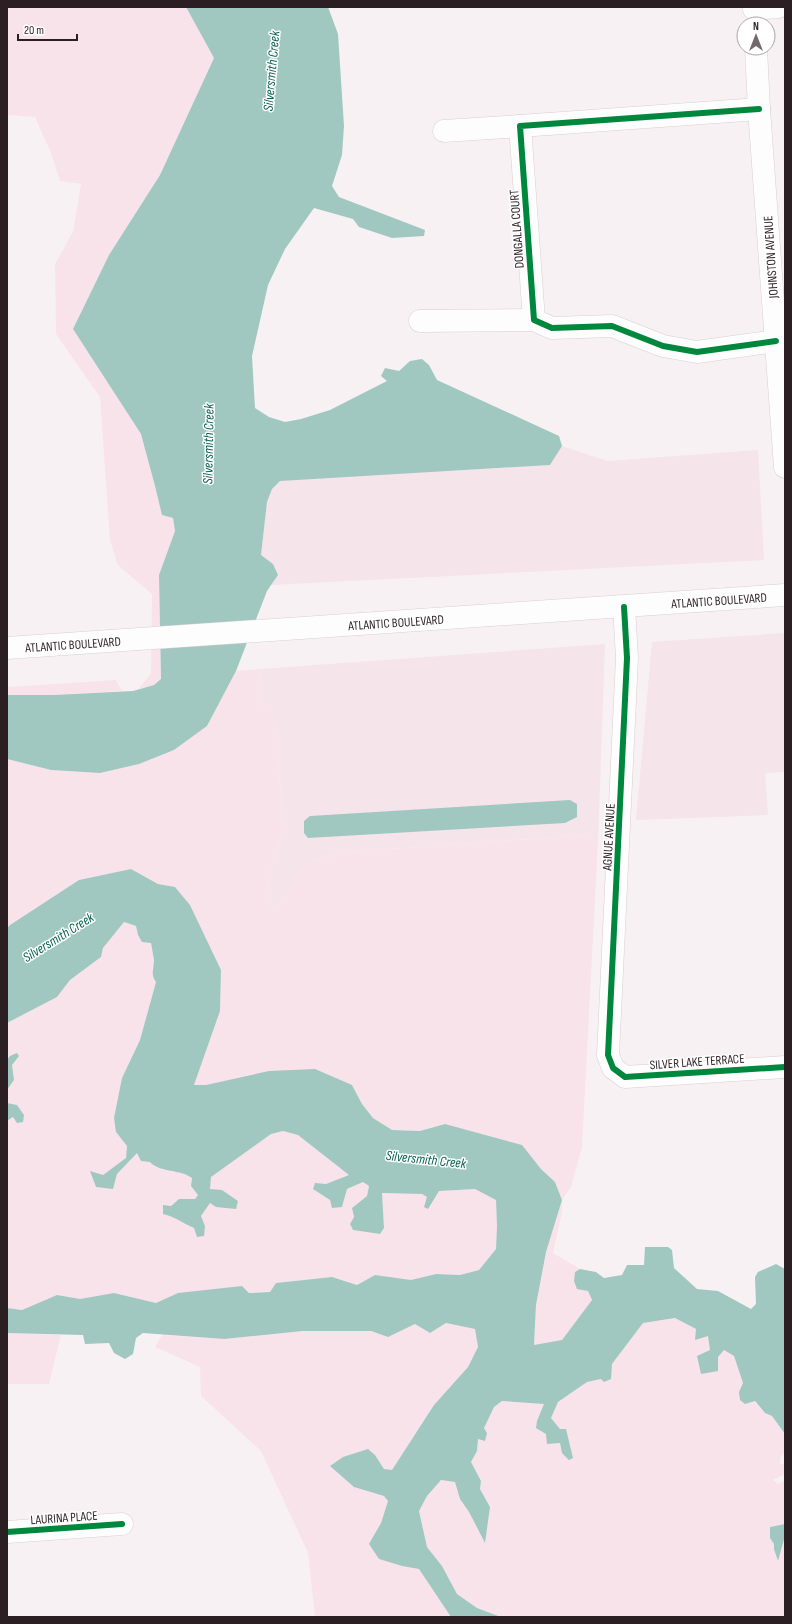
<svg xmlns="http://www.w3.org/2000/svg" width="792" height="1624" font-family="'Sofia Sans Condensed',sans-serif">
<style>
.built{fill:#f5e4ea}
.green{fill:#f9e3ea}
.water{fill:#a0c8c1}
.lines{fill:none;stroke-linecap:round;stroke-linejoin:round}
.minor-casing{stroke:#d8ced1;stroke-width:23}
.major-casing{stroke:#d8ced1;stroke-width:23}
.minor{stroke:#fefdfd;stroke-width:22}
.major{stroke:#fefdfd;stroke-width:22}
.cycleway-casing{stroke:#fff;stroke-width:8}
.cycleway{stroke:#00873e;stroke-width:6}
.labels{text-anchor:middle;stroke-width:3;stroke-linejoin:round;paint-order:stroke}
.street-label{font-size:13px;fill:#2b1f23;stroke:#fff}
.water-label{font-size:14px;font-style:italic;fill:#085f53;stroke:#fff}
</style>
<rect width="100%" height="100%" fill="#f8f1f3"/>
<g class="built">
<polygon points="562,446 608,461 758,450 764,560 271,585 278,575 261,555 267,502 272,489 280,480 550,465"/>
<polygon points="785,633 785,772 765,773 768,815 636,820 652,642"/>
<polygon points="605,644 598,843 584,835 349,852 312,861 284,898 275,913 267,903 269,876 283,830 277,737 273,730 273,707 258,705 260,669"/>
</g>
<g class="green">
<polygon points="7,7 186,7 214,58 160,175 109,255 73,329 141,434 155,486 162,515 173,518 175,531 159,575 161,680 154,685 138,689 151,674 152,594 118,565 110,540 100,397 56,334 55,264 73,232 81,184 60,181 51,153 35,117 7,115"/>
<polygon points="260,669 258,705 273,707 273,730 277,737 283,830 269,876 267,903 275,912 296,879 312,861 349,852 584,835 598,843 582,1147 571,1187 562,1200 562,1212 553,1253 580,1269 575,1272 574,1281 588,1291 592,1300 562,1340 534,1346 536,1305 546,1252 562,1200 555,1182 541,1169 445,1124 420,1131 392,1130 373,1118 362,1104 352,1085 194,1085 220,1011 221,970 190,905 175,887 158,884 131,869 79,880 10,925 7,928 7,759 51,770 100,773 139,764 174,750 207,726 236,671"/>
<polygon points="116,680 122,691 54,695 7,695 7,687"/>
<path d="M 124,922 L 136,926 L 138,935 L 151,943 L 154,962 L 152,969 L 156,982 L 140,1040 L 122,1078 L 116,1132 L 127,1146 L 126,1158 L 103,1175 L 113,1189 L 117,1174 L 137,1152 L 141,1161 L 150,1162 C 160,1174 180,1169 192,1178 L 191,1186 L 198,1195 L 195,1199 L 179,1199 L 171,1206 C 177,1223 187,1229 205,1226 L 201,1216 L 210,1202 L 210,1177 L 271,1134 L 283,1131 L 298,1135 L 350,1175 L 313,1189 L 342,1207 L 347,1189 L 363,1182 L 369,1186 L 367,1196 L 352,1208 L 354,1217 L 350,1224 L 353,1230 L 380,1234 L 384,1228 L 382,1193 L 422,1194 L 427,1197 L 439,1191 L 475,1189 L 496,1200 L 497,1226 L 496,1249 L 479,1270 L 460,1275 L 436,1274 L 411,1281 L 375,1275 L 357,1285 L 332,1277 L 276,1283 L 270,1292 L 178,1293 L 156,1303 L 114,1293 L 80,1299 L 57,1295 L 22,1310 L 7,1308 L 7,1121 L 13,1117 L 17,1105 L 7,1103 L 7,1090 L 14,1080 L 12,1065 L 7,1060 L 7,1023 L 57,997 L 70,980 L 101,957 L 103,948 Z"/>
<polygon points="675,1318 709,1336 711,1350 718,1357 724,1350 734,1356 743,1383 739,1392 754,1401 765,1413 772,1416 785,1434 785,1453 780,1458 780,1464 785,1464 785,1474 773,1480 778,1484 785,1480 785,1524 770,1527 770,1538 774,1544 774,1549 782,1550 783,1540 785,1536 785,1617 501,1617 477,1608 457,1594 442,1566 427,1547 419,1511 427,1496 441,1480 455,1481 460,1499 469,1512 484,1542 490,1507 480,1489 481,1481 471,1462 477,1451 478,1439 485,1441 483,1428 494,1407 502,1401 545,1404 537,1421 546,1434 560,1443 562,1453 560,1429 551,1418 558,1402 587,1382 601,1379 643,1323"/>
<polygon points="446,1323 475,1329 478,1347 468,1367 434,1405 392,1470 384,1469 375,1455 354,1487 384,1496 388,1501 381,1523 370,1544 379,1559 402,1566 419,1569 451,1617 315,1617 308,1553 261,1451 201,1396 200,1367 155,1347 162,1335 224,1339 303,1331 371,1331 388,1337 415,1324 430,1333"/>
<polygon points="7,1333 61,1335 49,1384 7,1384"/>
</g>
<g class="water">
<polygon points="186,7 328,7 338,34 344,126 342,155 332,186 339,197 425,230 424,236 392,238 359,227 353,219 314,208 285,249 268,285 252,356 255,408 269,417 285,422 301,419 330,410 387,381 381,376 385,368 399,371 410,361 422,359 429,365 437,380 559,436 562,446 550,465 280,481 272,489 267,502 261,555 273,564 278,575 267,591 236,671 207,726 174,750 139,764 100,773 51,770 7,759 7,695 54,695 133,691 154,685 161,679 159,575 175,531 173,518 162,515 155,486 141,434 73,329 109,255 160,175 214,58"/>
<polygon points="570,800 577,804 577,817 565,823 308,838 304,833 304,821 310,816"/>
<path d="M 131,869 L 158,884 L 175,887 L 190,905 L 221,970 L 220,1011 L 194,1085 L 206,1085 L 269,1071 L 315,1069 L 352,1085 L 362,1104 L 373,1118 L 392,1130 L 420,1131 L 445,1124 L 522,1145 L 541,1169 L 555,1182 L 562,1200 L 546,1252 L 536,1305 L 534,1345 L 562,1340 L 592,1300 L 588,1291 L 577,1289 L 574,1281 L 575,1272 L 580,1269 L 596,1272 L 604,1278 L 622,1275 L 627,1265 L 644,1265 L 645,1247 L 668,1247 L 672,1250 L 674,1268 L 697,1289 L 718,1291 L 751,1309 L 756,1304 L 755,1277 L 758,1272 L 776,1264 L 785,1269 L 785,1434 L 772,1416 L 765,1413 L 755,1401 L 745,1404 L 740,1400 L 739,1392 L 743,1383 L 734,1356 L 724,1350 L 718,1357 L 718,1371 L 701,1374 L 697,1356 L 710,1350 L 708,1336 L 695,1340 L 696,1329 L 675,1318 L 643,1323 L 612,1364 L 611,1379 L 604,1382 L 601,1379 L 587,1382 L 558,1402 L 551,1418 L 560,1429 L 566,1429 L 573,1458 L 569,1460 L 562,1453 L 560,1443 L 547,1444 L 546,1434 L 536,1428 L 537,1421 L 544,1404 L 502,1401 L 494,1407 L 484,1428 L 487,1433 L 485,1441 L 478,1439 L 477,1451 L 471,1462 L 481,1481 L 480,1489 L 490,1507 L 485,1543 L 469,1512 L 460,1499 L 455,1482 L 441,1480 L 427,1496 L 419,1511 L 427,1547 L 442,1566 L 457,1594 L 477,1608 L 501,1617 L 451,1617 L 419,1569 L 402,1566 L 379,1559 L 369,1544 L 381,1523 L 388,1501 L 384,1496 L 354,1487 L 330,1466 L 343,1457 L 368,1449 L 375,1455 L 384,1469 L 392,1470 L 434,1405 L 468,1367 L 478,1347 L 475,1329 L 446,1323 L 430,1333 L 415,1324 L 388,1337 L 371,1331 L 303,1331 L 224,1339 L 143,1333 L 136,1338 L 133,1354 L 125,1359 L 114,1353 L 109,1343 L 85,1344 L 83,1335 L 7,1333 L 7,1308 L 22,1310 L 57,1295 L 80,1299 L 114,1293 L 156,1303 L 178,1293 L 242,1286 L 249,1293 L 270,1292 L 276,1283 L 332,1277 L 357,1285 L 375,1275 L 411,1280 L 436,1274 L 460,1275 L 479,1270 L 496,1249 L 497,1226 L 496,1200 L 475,1189 L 439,1191 L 428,1209 L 424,1207 L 427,1197 L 422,1194 L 382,1193 L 384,1228 L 380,1234 L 353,1230 L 350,1224 L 354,1217 L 352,1208 L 367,1196 L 369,1186 L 363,1182 L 347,1189 L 342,1207 L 332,1208 L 330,1200 L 313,1189 L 315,1183 L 326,1184 L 349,1175 L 298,1135 L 283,1131 L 271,1134 L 211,1177 L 210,1189 L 222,1190 L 238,1201 L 236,1209 L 216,1207 L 210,1203 L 201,1216 L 205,1226 L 204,1236 L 197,1237 L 194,1228 C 182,1223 176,1217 163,1214 L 163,1205 L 171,1206 L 179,1199 L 195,1199 L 198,1195 L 191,1186 L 192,1178 C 180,1169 160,1173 150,1162 L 141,1161 L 137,1153 L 117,1174 L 113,1189 L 96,1187 L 90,1171 L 103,1175 L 126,1158 L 127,1146 L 116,1132 L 114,1118 L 122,1078 L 140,1040 L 156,982 C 150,974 154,968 154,960 C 153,954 152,949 151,943 L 142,942 L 138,935 L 136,926 L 124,922 L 103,948 L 101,957 L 70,980 L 57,997 L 7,1023 L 7,928 L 10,925 L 79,880 Z"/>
<polygon points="17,1053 19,1056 12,1065 14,1080 7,1090 7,1060 10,1056"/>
<polygon points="7,1103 17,1105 24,1115 23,1122 17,1123 13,1117 7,1121"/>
<polygon points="785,1524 785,1536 778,1561 774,1549 774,1544 770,1538 770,1527"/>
</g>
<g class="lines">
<g class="minor-casing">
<g id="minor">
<polyline points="754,9 778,7"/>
<polyline points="756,48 759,109 785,467"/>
<polyline points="759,109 520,126 534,320 552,328 612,326 663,346 697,352 776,341"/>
<polyline points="444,131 520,126"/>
<polyline points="420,321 534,320"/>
<polyline points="624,607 627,658 608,1055 613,1068 625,1077 785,1067"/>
<polyline points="7,1532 122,1524"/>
</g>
</g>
<g class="major-casing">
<polyline id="major" points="7,648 785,595"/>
</g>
<use href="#minor" class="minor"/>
<use href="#major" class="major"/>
<g class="cycleway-casing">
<g id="cycleway">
<polyline points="759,109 520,126 534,320 552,328 612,326 663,346 697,352 776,341"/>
<polyline points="624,607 627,658 608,1055 613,1068 625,1077 785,1067"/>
<polyline points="7,1532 122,1524"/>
</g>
</g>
<use href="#cycleway" class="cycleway"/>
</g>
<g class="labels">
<g class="street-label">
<text transform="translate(516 229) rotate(-94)" y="5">DONGALLA COURT</text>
<text transform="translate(770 257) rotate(-94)" y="5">JOHNSTON AVENUE</text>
<text transform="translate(719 600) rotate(-4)" y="5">ATLANTIC BOULEVARD</text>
<text transform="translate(396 622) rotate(-4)" y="5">ATLANTIC BOULEVARD</text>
<text transform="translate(73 644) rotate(-4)" y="5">ATLANTIC BOULEVARD</text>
<text transform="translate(608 837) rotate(-87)" y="5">AGNUE AVENUE</text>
<text transform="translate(697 1061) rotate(-4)" y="5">SILVER LAKE TERRACE</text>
<text transform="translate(64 1517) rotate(-4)" y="5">LAURINA PLACE</text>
</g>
<g class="water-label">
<text transform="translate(271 71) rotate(-85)" y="5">Silversmith Creek</text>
<text transform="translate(208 444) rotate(-89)" y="5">Silversmith Creek</text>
<text transform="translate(58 937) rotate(-32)" y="5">Silversmith Creek</text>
<text transform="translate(426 1159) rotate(6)" y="5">Silversmith Creek</text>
</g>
</g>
<rect width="792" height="1624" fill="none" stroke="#2b1f23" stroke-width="16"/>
<g transform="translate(756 36)"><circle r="19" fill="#ffffff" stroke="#aaa5a7"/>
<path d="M0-3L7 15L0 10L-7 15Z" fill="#73686c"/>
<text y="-6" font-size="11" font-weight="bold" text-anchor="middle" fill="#2b1f23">N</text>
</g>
<path d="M18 34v6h59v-6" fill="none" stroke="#2b1f23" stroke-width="2"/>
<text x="24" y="34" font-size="12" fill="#2b1f23" stroke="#ffffff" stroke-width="3" paint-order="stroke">20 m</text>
</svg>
